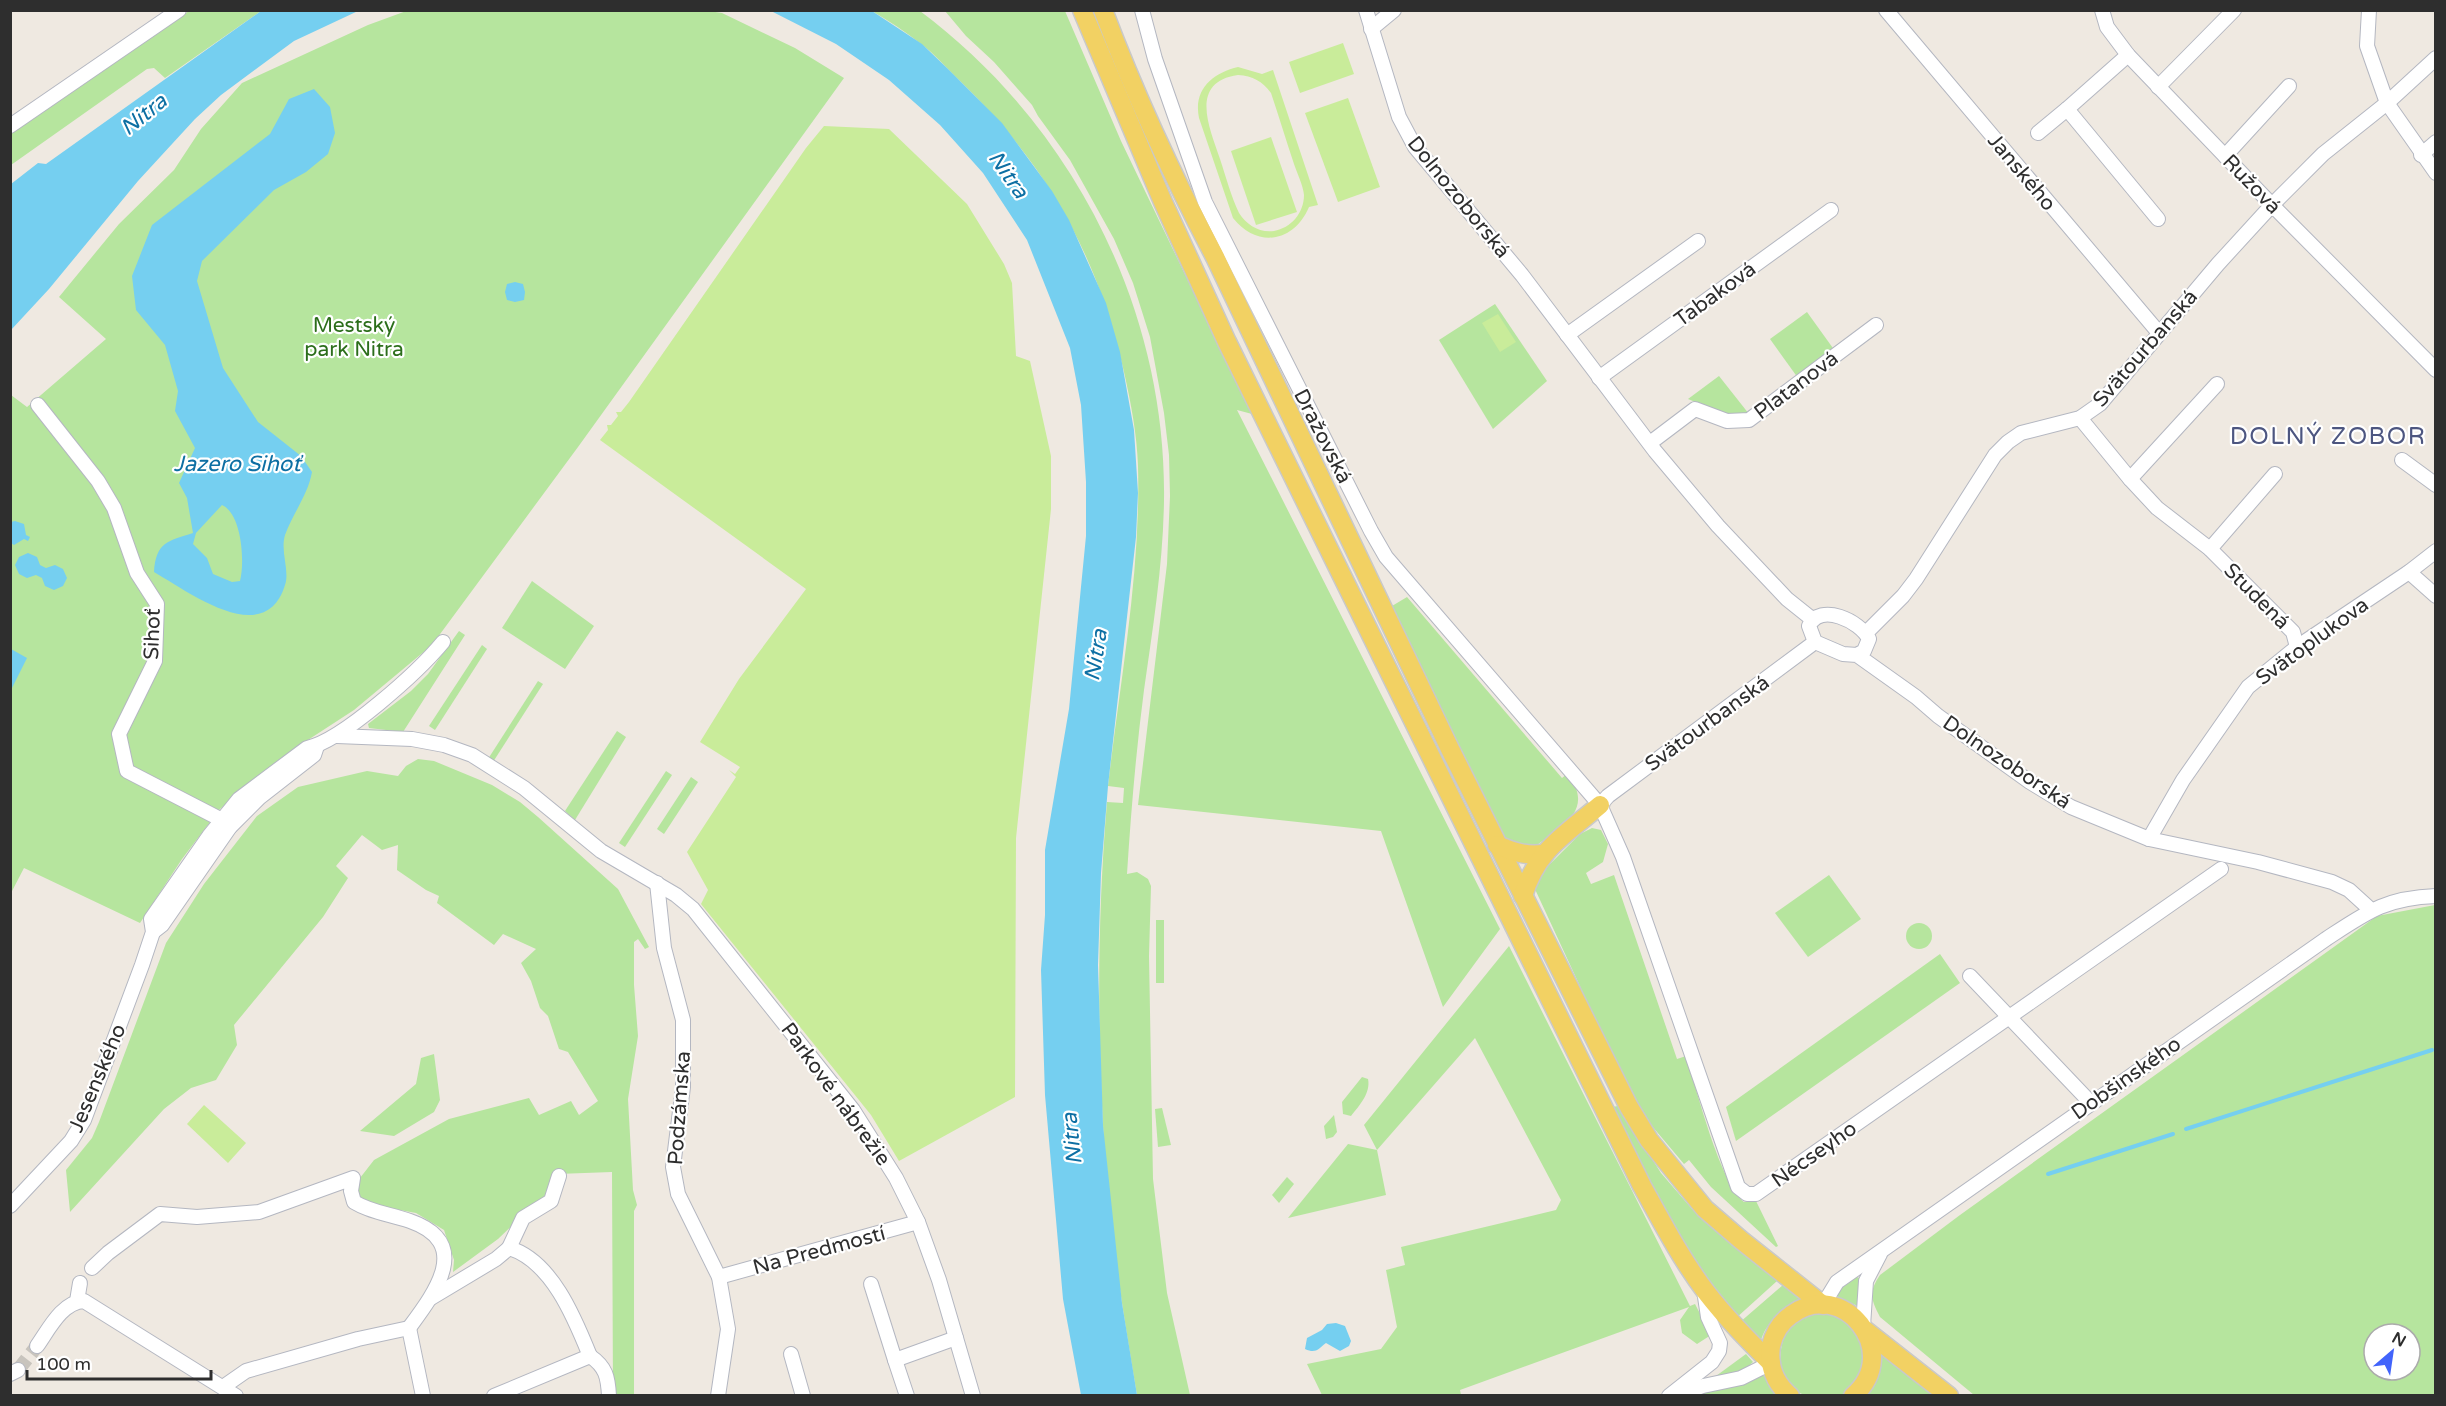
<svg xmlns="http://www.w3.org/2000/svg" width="2446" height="1406" font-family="'Varela Round',sans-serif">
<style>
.green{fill:#b6e59e;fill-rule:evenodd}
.pitch{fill:#c9ec9a;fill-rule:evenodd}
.water{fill:#75cff0;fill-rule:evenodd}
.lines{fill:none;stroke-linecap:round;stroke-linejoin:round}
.stream{stroke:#75cff0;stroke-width:4}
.minor-tunnel{stroke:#c8c4bd;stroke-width:14;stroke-dasharray:14 7;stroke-linecap:butt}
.minor-casing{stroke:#b4b7c1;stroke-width:16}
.major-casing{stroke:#c9c9c9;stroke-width:21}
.minor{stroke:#fff;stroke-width:14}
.major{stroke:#f2d163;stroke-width:18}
.labels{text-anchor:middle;stroke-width:4.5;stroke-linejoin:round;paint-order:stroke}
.street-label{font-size:21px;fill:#2e2e2e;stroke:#fff}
.park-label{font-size:21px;fill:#2c6e1b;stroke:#fff}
.water-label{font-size:22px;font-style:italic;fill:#0d6fa3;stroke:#fff}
.quarter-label{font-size:24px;letter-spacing:1.5px;fill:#4d5680;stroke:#fff}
</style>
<rect width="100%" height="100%" fill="#efe9e1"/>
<g class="green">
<polygon points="409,10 709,11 722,13 795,48 844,78 578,447 432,645 354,710 291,751 220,809 182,859 140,923 24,868 11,893 11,395 27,407 106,339 59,297 119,224 174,170 201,129 242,83 368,25"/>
<polygon points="189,11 261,11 165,78 154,68 147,69 11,165 10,133"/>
<path d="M 872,11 L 920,11 C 1073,125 1167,310 1164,501 C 1163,565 1153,627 1144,690 C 1136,751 1131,812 1127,874 L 1137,872 L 1148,879 L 1151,886 L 1149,956 L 1153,1179 L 1167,1293 L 1190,1395 L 1137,1395 C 1122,1306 1107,1215 1103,1125 C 1097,1017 1098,909 1107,802 L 1123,803 L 1124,788 L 1108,786 C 1120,681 1141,572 1138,466 C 1137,435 1131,403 1124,372 C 1097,254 1047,165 960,81 C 947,69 935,54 921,44 C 906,32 889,21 872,11 Z"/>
<polygon points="945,11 1065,11 1121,141 1252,414 1237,410 1500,929 1443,1007 1381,831 1138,805 1167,564 1170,496 1169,455 1164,413 1150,337 1133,283 1114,239 1070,160 1038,116 1032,105 994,62 966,36"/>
<polygon points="1495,304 1547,381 1493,429 1439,340"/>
<polygon points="1807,312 1835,351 1798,378 1770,339"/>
<polygon points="1719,376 1749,414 1727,415 1688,399"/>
<polygon points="532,581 594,626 565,669 502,628"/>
<path d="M 1407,597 L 1562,778 L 1567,774 C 1598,811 1557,830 1530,850 L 1514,848 L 1500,831 L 1392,606 Z"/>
<polygon points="459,631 465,635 403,732 369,728 368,724 411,691 428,674"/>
<polygon points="482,645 487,649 435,730 429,726"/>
<polygon points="538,681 543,684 493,762 488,759"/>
<polygon points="617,731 626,737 575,820 565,811"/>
<polygon points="418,759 434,761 492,785 520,802 538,817 618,889 649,947 645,949 638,939 634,942 634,985 638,1036 628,1099 633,1190 637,1205 634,1211 634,1395 613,1395 612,1172 557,1174 547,1199 521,1217 498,1239 453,1272 454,1260 444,1230 416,1213 373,1205 358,1196 360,1178 374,1160 449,1119 529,1098 539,1115 571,1101 579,1115 598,1101 568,1052 559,1049 548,1016 540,1008 531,981 521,963 536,949 503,934 494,945 437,903 439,896 426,890 397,870 398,845 382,850 362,835 336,866 348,878 323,917 234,1025 237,1045 216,1080 191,1088 164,1109 70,1212 66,1170 92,1138 99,1122 166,943 204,884 257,816 298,787 367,771 398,776 406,766"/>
<polygon points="666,771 672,775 625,847 619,843"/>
<polygon points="691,777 698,782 664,834 657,829"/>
<path d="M 1592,828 L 1601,830 L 1608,844 L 1603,862 L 1586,873 L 1591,884 L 1614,875 L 1677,1059 L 1686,1056 C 1697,1090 1720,1183 1744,1202 L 1756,1201 L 1778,1246 L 1776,1247 L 1711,1187 L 1689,1160 L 1684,1164 L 1641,1113 L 1604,1038 L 1534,887 L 1534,880 L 1580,834 Z"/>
<polygon points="1829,875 1861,919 1808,957 1775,913"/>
<path d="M 2435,905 L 2435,1395 L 1974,1395 L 1880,1317 C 1871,1299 1868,1293 1880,1275 L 1960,1215 L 2377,916 ZM 2374,1334 L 2410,1334 L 2410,1370 L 2374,1370 Z"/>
<rect x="1156" y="920" width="8" height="63"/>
<circle cx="1919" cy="936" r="13"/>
<polygon points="1509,946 1690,1306 1695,1304 1711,1335 1697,1344 1682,1333 1680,1320 1689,1307 1460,1390 1461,1395 1322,1395 1307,1364 1381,1349 1397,1327 1386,1270 1405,1265 1401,1247 1556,1210 1561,1200 1475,1038 1377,1150 1386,1195 1288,1218 1348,1144 1377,1150 1364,1125"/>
<polygon points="1940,954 1960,983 1736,1141 1726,1107"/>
<polygon points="434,1054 440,1100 434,1112 394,1136 360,1131 416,1084 421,1058"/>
<path d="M 1362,1077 L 1368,1079 C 1371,1093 1359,1106 1351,1116 L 1343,1114 L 1342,1102 Z"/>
<polygon points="1618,1106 1661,1173 1692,1209 1777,1281 1735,1319 1704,1276 1668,1220 1612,1107"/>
<polygon points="1162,1108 1171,1145 1158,1147 1155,1109"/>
<polygon points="1334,1115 1337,1132 1333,1137 1326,1139 1324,1126"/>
<polygon points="1287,1177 1294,1184 1279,1203 1272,1195"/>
<polygon points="1857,1277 1859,1278 1858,1306 1833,1296 1833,1294"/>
<path d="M 1783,1285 L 1800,1299 C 1782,1312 1765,1321 1760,1344 L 1739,1323 Z"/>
<path d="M 1817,1313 C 1842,1312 1847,1323 1863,1340 L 1864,1369 C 1859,1376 1853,1385 1847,1391 C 1841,1397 1832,1395 1825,1395 C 1819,1395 1812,1397 1806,1395 C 1776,1388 1774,1344 1792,1325 C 1799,1318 1808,1316 1817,1313 Z"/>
<polygon points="1880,1350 1938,1396 1864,1396"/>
<polygon points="1746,1354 1753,1362 1742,1372 1716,1376"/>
<polygon points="1761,1372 1781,1395 1689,1396"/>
</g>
<g class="pitch">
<polygon points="1343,43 1354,74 1300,93 1289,62"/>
<path d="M 1238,67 L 1262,74 L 1273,70 L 1318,205 L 1309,207 C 1294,242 1258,249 1233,218 L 1199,118 C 1193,89 1213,73 1238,67 ZM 1238,75 C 1253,76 1262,81 1271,93 C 1279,117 1286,140 1294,164 C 1297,173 1303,185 1304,195 C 1304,213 1291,228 1274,231 C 1259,233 1247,225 1239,213 C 1231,196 1226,177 1220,159 C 1210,129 1188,82 1238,75 Z"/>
<polygon points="1348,98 1380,187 1338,202 1305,113"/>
<polygon points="824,126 889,129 967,204 1004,264 1012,283 1016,356 1030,361 1051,456 1051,509 1016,838 1015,1097 899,1161 871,1115 701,904 708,890 687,852 736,777 729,770 735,774 740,767 700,742 739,679 806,589 600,440 608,430 607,425 611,425 618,416 616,412 621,412 629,402 806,148"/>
<polygon points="1271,137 1297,212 1256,225 1231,151"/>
<polygon points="1498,314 1516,342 1500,352 1482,323"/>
<polygon points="204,1105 246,1143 228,1163 187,1124"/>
</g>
<g class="water">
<polygon points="261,11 358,11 294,41 221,95 195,119 138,181 49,289 11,330 11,184 38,163 46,164"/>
<polygon points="771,11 872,11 922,44 947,68 1002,123 1052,191 1069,220 1106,303 1120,352 1134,430 1138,493 1136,537 1108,786 1101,873 1098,965 1103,1125 1122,1303 1137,1395 1081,1395 1063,1299 1045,1095 1041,970 1045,915 1045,850 1069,709 1086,536 1086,482 1081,405 1070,348 1027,240 983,173 940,125 889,80 836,44"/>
<path d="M 314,89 L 330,107 L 335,133 L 328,154 L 306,172 L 274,190 L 202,261 L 197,281 L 223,368 L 258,422 L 301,456 L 312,472 C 308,495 293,513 285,535 C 280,552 290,570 285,585 C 265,650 189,592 154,572 C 156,542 168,541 193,533 L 187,498 L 179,483 L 195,448 L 175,411 L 178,391 L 165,345 L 136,310 L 132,276 L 152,225 L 270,134 L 289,99 ZM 222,505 C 242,514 245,562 240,581 L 232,582 L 213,574 L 207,558 L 193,544 L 196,533 Z"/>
<polygon points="515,282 523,284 525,292 524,300 515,302 507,300 505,292 507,284"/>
<polygon points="15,521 24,524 26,535 30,537 28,541 24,539 14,545 11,543 11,522"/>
<polygon points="28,553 37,557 40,565 46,568 55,565 63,569 67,578 63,586 54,590 45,586 42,578 36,575 27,578 19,574 15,565 19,557"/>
<polygon points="11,649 27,658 11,690"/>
<path d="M 1336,1323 L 1345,1326 L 1351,1341 L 1349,1346 L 1340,1351 L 1326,1343 C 1318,1349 1316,1354 1305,1349 L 1307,1338 L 1322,1330 L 1327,1324 Z"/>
</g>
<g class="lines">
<g class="stream">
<polyline points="2186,1129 2432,1050"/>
<polyline points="2048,1174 2173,1134"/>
</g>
<polyline class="minor-tunnel" points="18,1370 37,1346"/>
<g class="minor-casing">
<g id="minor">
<polyline points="1142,10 1155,59 1205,202 1371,531 1386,557 1600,805 1623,857 1738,1187 1747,1194 1756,1194 2221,869"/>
<polyline points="1366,10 1399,117 1415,147 1522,275 1655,451 1718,526 1787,599 1812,619"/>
<polyline points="1886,10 2159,333"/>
<polyline points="2102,10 2107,27 2128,55 2272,205 2436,370"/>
<polyline points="2369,10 2367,46 2387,103 2436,173"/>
<polyline points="1371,29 1394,10"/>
<polyline points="2128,55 2067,109 2158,219"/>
<polyline points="2158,87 2234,10"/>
<polyline points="10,126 179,10"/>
<polyline points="2038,133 2067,109"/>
<polyline points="2421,155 2436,142"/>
<polyline points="2225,156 2289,86"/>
<polyline points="1567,335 1698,241"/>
<polyline points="1599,378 1831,210"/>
<polyline points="38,405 98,481 114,508 137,573 157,604 155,661 119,734 127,771 222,820 230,827"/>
<polyline points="2080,418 2130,479 2157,508 2210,549 2293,632 2297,647"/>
<polyline points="1650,443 1695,409 1727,421 1749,420 1876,325"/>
<polyline points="2402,460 2436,485"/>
<polyline points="2130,479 2217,384"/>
<polyline points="2210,549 2275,474"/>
<polyline points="2409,572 2436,596"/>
<polyline points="1866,633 1903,596 1916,579 1995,455 2008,442 2021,433 2080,418 2100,404 2218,264 2272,205 2323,154 2387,103 2436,58"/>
<path d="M 1857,655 L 1864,651 L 1869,639 C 1860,621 1820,602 1809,626 L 1815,642 L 1843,654 L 1857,655 L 1916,697 L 1938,716 L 2030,782 L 2071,807 L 2149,839 L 2258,862 L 2332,882 L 2349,890 L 2371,910"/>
<polyline points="337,736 412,739 444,745 472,755 524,788 601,851 676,895 693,909 853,1110 896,1178 918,1222 939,1280 973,1396"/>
<polyline points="1600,805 1608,796 1815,642"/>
<polyline points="2149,839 2183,780 2248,687 2297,647 2409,572 2436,551"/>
<polyline points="657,883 664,948 683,1020 683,1087 673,1167 678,1194 719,1277 728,1329 718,1396"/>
<polyline points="153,932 162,925 230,827 259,798 314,755 317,746"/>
<polyline points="1970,976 2090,1102"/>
<path d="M 10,1206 L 71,1141 L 84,1120 L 142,965 L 153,932 L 151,919 L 209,836 L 239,799 L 307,748 C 342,741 419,671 443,642"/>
<polyline points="509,1248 523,1218 551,1201 559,1176"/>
<path d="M 92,1268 L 108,1253 L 160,1214 L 197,1217 L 259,1212 L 353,1178 L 351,1191 L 354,1202 C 372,1213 391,1214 410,1221 C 473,1243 435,1293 409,1328"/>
<polyline points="719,1277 918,1222"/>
<polyline points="871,1284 895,1360 956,1338"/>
<path d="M 431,1298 L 496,1259 L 509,1248 C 552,1261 575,1319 590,1356"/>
<polyline points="77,1301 80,1283"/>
<path d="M 1823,1305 L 1837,1282 L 2326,939 C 2367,912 2385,898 2436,896"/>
<polyline points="1863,1326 1866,1281 1880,1254"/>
<polyline points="409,1328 423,1396"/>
<path d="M 37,1346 C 49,1329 62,1302 84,1301 L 236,1396"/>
<polyline points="791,1354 803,1396"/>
<path d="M 590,1356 C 606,1367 608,1377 609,1396"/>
<polyline points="895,1360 907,1396"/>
<polyline points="10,1374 18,1370"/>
<polyline points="223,1387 246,1371 358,1339 409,1328"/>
<polyline points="494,1396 590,1356"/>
<polyline points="1669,1396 1712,1362 1719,1351 1720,1343 1708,1317 1704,1290"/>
<polyline points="1675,1396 1703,1386 1741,1378 1771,1363"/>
</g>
</g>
<g class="major-casing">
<g id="major">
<path d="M 1082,10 L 1163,202 L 1227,342 L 1642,1186 C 1662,1222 1681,1259 1706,1292 C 1726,1318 1748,1340 1771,1363"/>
<path d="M 1103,10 C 1135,95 1173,177 1215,257 L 1450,749 L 1629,1107 L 1649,1140 L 1705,1209 L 1741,1240 L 1823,1305"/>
<path d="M 1497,845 C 1514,852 1525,856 1543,854"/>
<path d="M 1523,896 C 1537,849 1565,835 1600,805"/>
<polyline points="1865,1330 1949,1396"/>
<path d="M 1790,1396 C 1775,1383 1768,1365 1771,1346 C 1774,1333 1781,1322 1791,1315 C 1842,1276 1904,1352 1853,1396"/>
</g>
</g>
<use href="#minor" class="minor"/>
<use href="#major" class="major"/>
</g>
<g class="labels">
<g class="street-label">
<text transform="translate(2022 172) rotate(50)" y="7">Janského</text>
<text transform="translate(2252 184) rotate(46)" y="7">Ružová</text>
<text transform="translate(1459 197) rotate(51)" y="7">Dolnozoborská</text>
<text transform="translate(1715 294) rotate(-36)" y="7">Tabaková</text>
<text transform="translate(2145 348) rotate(-49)" y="7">Svätourbanská</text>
<text transform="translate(1796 385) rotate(-37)" y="7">Platanová</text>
<text transform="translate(1323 436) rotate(63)" y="7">Dražovská</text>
<text transform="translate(2257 596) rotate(45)" y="7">Studená</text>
<text transform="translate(152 634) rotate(-88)" y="7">Sihoť</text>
<text transform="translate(2312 641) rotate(-36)" y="7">Svätoplukova</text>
<text transform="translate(1707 723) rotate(-36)" y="7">Svätourbanská</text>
<text transform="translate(2007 762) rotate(34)" y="7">Dolnozoborská</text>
<text transform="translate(97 1078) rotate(-67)" y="7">Jesenského</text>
<text transform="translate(2126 1078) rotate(-35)" y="7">Dobšinského</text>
<text transform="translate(836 1094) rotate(54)" y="7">Parkové nábrežie</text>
<text transform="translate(679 1108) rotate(-86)" y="7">Podzámska</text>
<text transform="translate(1814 1154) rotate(-35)" y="7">Nécseyho</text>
<text transform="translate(819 1250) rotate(-15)" y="7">Na Predmostí</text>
</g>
<g class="park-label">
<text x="354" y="332">Mestský<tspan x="354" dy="24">park Nitra</tspan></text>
</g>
<g class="water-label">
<text transform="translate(143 114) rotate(-39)" y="8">Nitra</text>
<text transform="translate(1009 174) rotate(55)" y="8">Nitra</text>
<text x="237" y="471">Jazero Sihoť</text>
<text transform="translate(1095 655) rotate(-81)" y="8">Nitra</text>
<text transform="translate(1071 1139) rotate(-96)" y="8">Nitra</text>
</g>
<g class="quarter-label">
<text x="2328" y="444">DOLNÝ ZOBOR</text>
</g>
</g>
<rect width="2446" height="1406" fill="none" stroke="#2e2e2e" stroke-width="24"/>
<g transform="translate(2392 1352) rotate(29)"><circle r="28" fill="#ffffff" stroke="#ababab" stroke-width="1.5"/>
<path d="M0-4.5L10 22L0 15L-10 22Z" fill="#4264fb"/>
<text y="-9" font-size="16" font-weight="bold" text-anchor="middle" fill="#2e2e2e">N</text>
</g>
<path d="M27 1370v9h184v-9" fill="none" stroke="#2e2e2e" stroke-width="3"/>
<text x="36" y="1370" font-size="18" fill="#2e2e2e" stroke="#ffffff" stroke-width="4.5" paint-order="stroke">100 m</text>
</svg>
